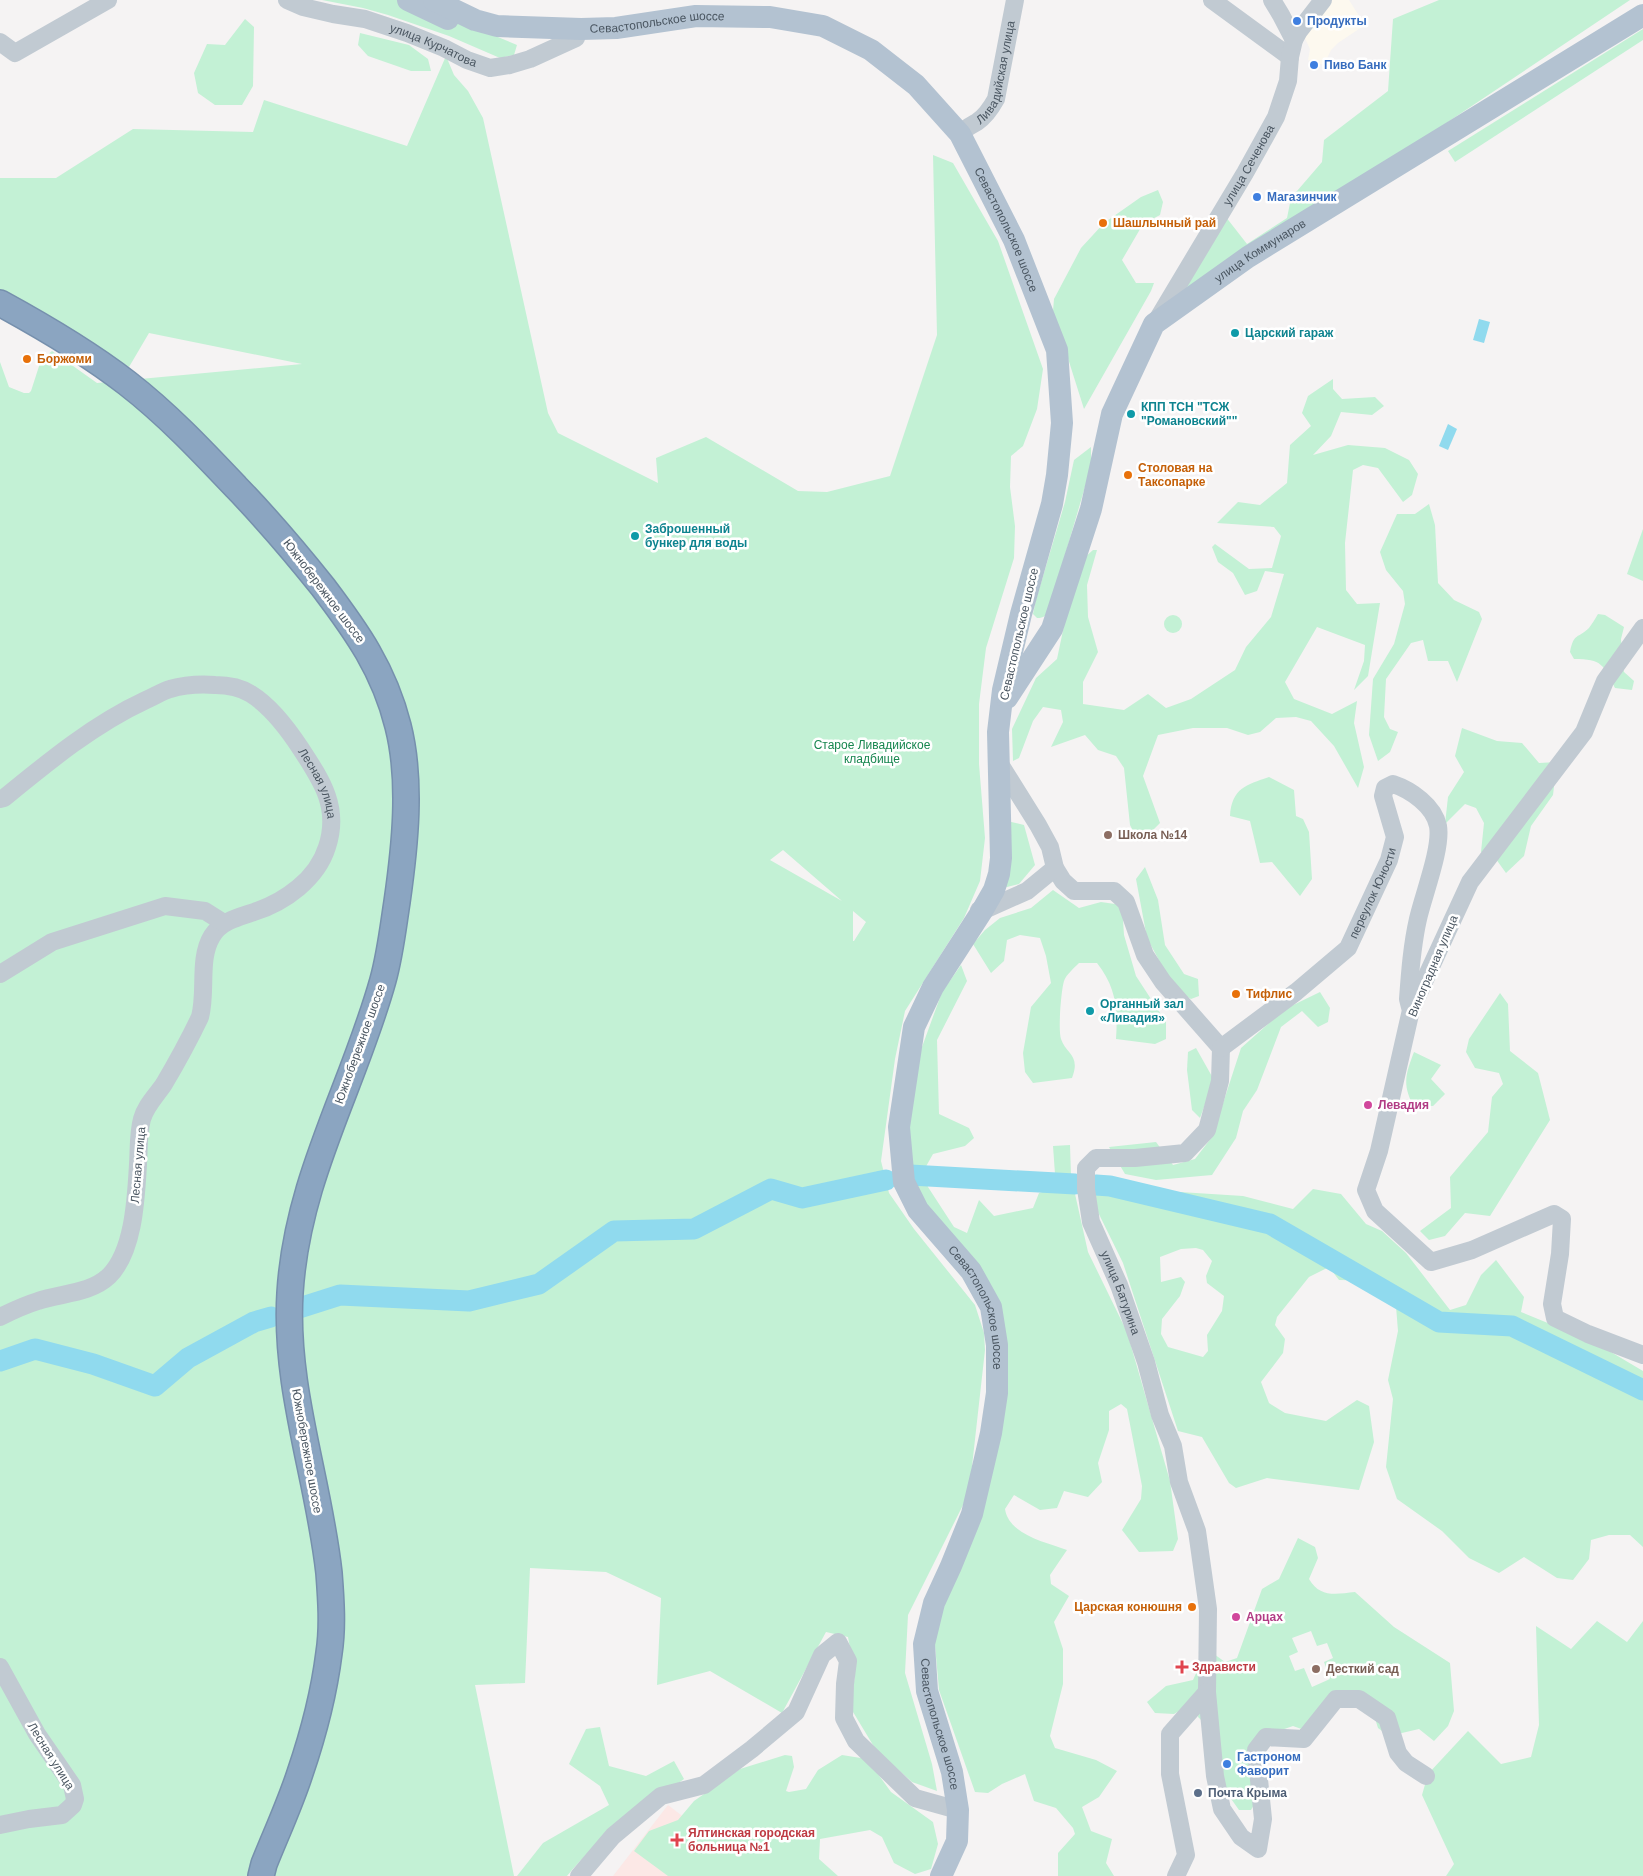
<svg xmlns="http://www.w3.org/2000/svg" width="1643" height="1876" font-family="Helvetica,sans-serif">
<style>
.commercial{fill:#fdf9ef}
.medical{fill:#fce8e6}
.green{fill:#c3f1d5;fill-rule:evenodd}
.water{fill:#90daee}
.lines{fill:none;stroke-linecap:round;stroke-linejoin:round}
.river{stroke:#90daee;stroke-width:21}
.highway-casing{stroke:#7690ad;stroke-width:28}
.minor{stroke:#c1cad2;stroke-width:18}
.major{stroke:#b3c2d1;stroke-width:22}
.highway{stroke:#8ba5c1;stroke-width:25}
.shop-dot{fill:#3f7fe0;stroke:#fff;stroke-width:2}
.food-dot{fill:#e8710a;stroke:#fff;stroke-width:2}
.culture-dot{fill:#0f9aa8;stroke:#fff;stroke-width:2}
.education-dot{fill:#8d6e63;stroke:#fff;stroke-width:2}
.hotel-dot{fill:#d1479c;stroke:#fff;stroke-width:2}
.health-dot{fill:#e0444e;stroke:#fff;stroke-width:2}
.service-dot{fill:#5c6f8a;stroke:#fff;stroke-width:2}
.labels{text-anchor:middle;stroke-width:5;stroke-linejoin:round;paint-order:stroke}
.shop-label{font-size:12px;font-weight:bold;fill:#366cbe;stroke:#fff;text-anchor:start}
.street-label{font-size:12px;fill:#4a5661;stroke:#fff}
.food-label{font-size:12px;font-weight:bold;fill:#c56008;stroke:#fff;text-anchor:start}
.culture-label{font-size:12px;font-weight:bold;fill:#0d838f;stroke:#fff;text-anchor:start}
.park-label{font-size:12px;fill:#17864f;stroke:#fff}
.education-label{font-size:12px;font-weight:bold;fill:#785e54;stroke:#fff;text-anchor:start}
.hotel-label{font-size:12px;font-weight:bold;fill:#b23c85;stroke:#fff;text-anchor:start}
.health-label{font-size:12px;font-weight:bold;fill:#be3a42;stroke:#fff;text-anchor:start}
.service-label{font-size:12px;font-weight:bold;fill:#4e5e75;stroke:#fff;text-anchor:start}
</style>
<rect width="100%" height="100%" fill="#f5f3f3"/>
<polygon class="commercial" points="1327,0 1349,0 1365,25 1338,43 1331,50 1324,65 1308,60 1310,49 1302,32"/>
<polygon class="medical" points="668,1805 760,1876 613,1876"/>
<g class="green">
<polygon points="322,0 408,0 517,45 514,55 500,58 449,36 388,15 363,8"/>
<polygon points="1439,0 1630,0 1412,146 1154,324 1222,212 1247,244 1287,218 1291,198 1322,162 1324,140 1388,91 1393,19"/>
<polygon points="245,19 254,27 253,86 242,105 215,105 198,93 194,73 207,44 225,45"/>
<polygon points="1643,29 1643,40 1455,162 1448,151"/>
<polygon points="360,33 409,45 428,59 431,71 411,71 368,56 358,45"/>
<path d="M 446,56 L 454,75 L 468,91 L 483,118 L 548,413 L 558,433 L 658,483 L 656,458 L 706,437 L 798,491 L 827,492 L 890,476 L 937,335 L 933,155 L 953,163 L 998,241 L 1043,369 L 1037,409 L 1023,446 L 1011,456 L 1010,487 L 1015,526 L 1014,558 L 986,648 L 979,704 L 979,764 L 985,838 L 980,881 L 964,918 L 905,1011 L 895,1059 L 881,1161 L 889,1193 L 914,1229 L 975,1305 L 984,1333 L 985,1350 L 969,1493 L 908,1615 L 905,1673 L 932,1764 L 937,1791 L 912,1782 L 876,1750 L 850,1707 L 855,1676 L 848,1637 L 826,1632 L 782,1713 L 710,1671 L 657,1685 L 661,1598 L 606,1572 L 530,1568 L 525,1683 L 475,1685 L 514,1876 L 0,1876 L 0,362 L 9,387 L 24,393 L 29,393 L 31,391 L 41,360 L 52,351 L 97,383 L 302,364 L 149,333 L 129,367 L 64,328 L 0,294 L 0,178 L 56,178 L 133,129 L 253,132 L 264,100 L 407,146 ZM 783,850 L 842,901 L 770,860 ZM 853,911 L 866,922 L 854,941 L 853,941 Z"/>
<polygon points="1158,190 1163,202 1160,215 1143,224 1122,260 1136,283 1154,283 1151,291 1084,409 1053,311 1054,299 1081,248 1104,223 1141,197"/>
<polygon points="1333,379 1333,389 1342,399 1375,397 1384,406 1372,415 1341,412 1331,436 1313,455 1348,445 1385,448 1409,460 1418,474 1412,495 1403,502 1378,468 1363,465 1353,470 1345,543 1346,590 1357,604 1380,603 1368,676 1354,690 1364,661 1365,645 1317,627 1285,682 1294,699 1332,714 1357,701 1354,723 1364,767 1358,788 1334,746 1311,721 1296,717 1276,718 1260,732 1248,735 1227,728 1193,728 1158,735 1143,776 1160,823 1149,834 1133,831 1130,825 1124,768 1116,756 1098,750 1085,735 1051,747 1063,722 1061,710 1043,707 1033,721 1019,758 1013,761 1012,729 1036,678 1057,659 1073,583 1083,559 1093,550 1097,550 1087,585 1088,617 1098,652 1083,682 1083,704 1124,710 1148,694 1166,708 1191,699 1235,670 1246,647 1271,617 1284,574 1265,571 1257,591 1245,595 1233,573 1218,562 1212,547 1215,544 1249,569 1272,568 1281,536 1274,527 1217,523 1238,502 1260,505 1287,483 1290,445 1311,426 1302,413 1308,396"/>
<path d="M 1091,447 L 1091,463 L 1087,480 L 1049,610 C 1046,616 1044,618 1037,618 L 1033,614 L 1036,600 L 1065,502 L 1074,460 Z"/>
<polygon points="1429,504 1435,525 1438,583 1454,600 1479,612 1482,619 1457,682 1448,661 1428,661 1423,640 1411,643 1386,679 1384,717 1390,729 1398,732 1390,752 1378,761 1369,735 1373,679 1394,644 1405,604 1403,591 1386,570 1380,552 1397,514 1415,514"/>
<polygon points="1643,529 1643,581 1627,574"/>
<path d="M 1598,614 L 1605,615 L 1624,627 L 1621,639 L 1623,668 L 1624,672 L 1634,681 L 1632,690 L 1615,688 C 1604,665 1602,659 1574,659 L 1570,652 C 1574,632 1578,639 1589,628 C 1592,624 1595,619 1598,614 Z"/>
<circle cx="1173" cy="624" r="9"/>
<polygon points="1462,728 1497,741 1522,743 1539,763 1557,762 1553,795 1531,826 1524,856 1506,873 1493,855 1481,852 1484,823 1476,808 1465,804 1445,824 1448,797 1464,772 1455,756"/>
<path d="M 1269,777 L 1294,790 L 1296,816 L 1303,819 L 1309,832 L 1312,879 L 1300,896 L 1272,862 L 1260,863 L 1250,821 L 1230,816 C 1232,788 1246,785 1269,777 Z"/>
<polygon points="1007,821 1024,825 1035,865 1019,884 1003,888"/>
<polygon points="1145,867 1158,900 1165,945 1184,974 1198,979 1199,996 1191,999 1175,990 1147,938 1136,879"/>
<path d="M 1053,890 L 1079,908 L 1101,902 L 1122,905 L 1124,935 L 1136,976 L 1166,1022 L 1166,1039 L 1155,1044 L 1116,1039 C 1118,1009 1116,987 1097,963 L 1079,963 C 1074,968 1066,975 1064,981 C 1061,991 1058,1030 1061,1039 C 1066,1054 1081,1055 1072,1078 L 1033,1083 L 1025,1072 L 1023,1053 L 1031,1007 L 1051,983 L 1046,956 L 1040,938 L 1020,935 L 1007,940 L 1004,961 L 991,973 L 973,944 L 985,930 L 1000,918 L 1031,908 Z"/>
<path d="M 961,965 L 967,981 L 937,1040 L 939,1114 L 969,1128 L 974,1138 L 965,1146 L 933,1154 L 924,1170 L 928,1187 L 954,1227 L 967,1233 L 979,1200 L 994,1216 L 1033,1208 L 1039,1193 L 1056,1188 L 1053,1146 L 1070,1145 L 1071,1176 L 1088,1252 L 1127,1332 L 1170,1481 L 1178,1539 L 1173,1551 L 1139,1552 L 1122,1530 L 1141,1499 L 1142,1486 L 1127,1409 L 1121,1404 L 1109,1411 L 1109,1430 L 1098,1463 L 1102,1482 L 1088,1497 L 1064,1491 L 1057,1508 L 1040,1510 L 1014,1495 L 1005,1509 C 1009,1535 1046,1542 1067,1550 L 1050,1575 L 1051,1584 L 1069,1596 L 1054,1622 L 1063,1649 L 1063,1684 L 1050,1736 L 1055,1748 L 1096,1760 L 1117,1771 L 1099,1797 L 1082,1807 L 1091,1831 L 1112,1839 L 1106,1863 L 1114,1876 L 1058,1876 L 1058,1853 L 1075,1834 L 1073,1828 L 1056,1808 L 1034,1801 L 1025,1774 L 1002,1784 L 988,1793 L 975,1792 L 939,1690 L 934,1634 L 1004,1331 L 917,1201 L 903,1129 L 918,1058 L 942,992 Z"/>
<polygon points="1320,992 1330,1008 1328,1022 1318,1027 1302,1011 1281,1027 1257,1090 1243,1111 1236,1138 1212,1175 1156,1180 1125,1174 1109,1147 1156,1142 1173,1165 1195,1159 1212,1137 1241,1048 1285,1009"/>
<polygon points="1500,993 1508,1004 1510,1051 1538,1073 1550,1120 1490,1216 1465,1213 1445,1236 1429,1240 1420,1231 1451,1208 1450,1177 1488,1132 1492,1097 1503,1084 1499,1073 1475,1068 1466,1052 1469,1039"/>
<polygon points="1196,1048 1214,1080 1200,1118 1192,1110 1187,1070 1188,1052"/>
<path d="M 1414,1052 L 1441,1065 L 1431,1079 L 1445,1094 L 1433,1106 L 1413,1105 C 1402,1084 1406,1073 1414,1052 Z"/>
<path d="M 1313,1189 L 1341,1194 L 1366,1224 L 1382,1231 L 1406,1253 L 1450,1310 L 1466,1305 L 1481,1275 L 1496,1260 L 1524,1297 L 1521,1312 L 1594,1342 L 1643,1371 L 1643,1547 L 1630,1535 L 1609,1535 L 1591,1540 L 1589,1559 L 1573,1580 L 1557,1578 L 1524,1557 L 1499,1573 L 1469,1558 L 1442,1531 L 1397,1499 L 1386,1467 L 1393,1399 L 1388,1380 L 1398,1331 L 1395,1294 L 1380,1281 L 1339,1280 L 1329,1267 L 1309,1277 L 1277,1317 L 1275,1325 L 1285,1339 L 1283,1353 L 1261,1382 L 1269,1403 L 1285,1413 L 1326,1421 L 1357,1400 L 1369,1406 L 1374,1442 L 1359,1490 L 1267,1478 L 1236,1488 L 1229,1483 L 1202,1437 L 1178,1431 L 1123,1263 L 1094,1204 L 1096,1195 L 1109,1192 L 1180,1192 L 1243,1196 L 1293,1209 ZM 1196,1248 L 1203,1250 L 1212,1261 L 1206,1276 L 1207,1283 L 1224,1296 L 1222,1311 L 1207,1335 L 1208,1351 L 1203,1357 L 1168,1347 L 1161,1334 L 1162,1319 L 1180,1296 L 1185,1282 L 1181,1277 L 1161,1282 L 1160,1257 L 1181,1249 Z"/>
<path d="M 1298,1538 L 1315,1547 L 1318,1558 L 1309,1579 C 1320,1598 1336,1594 1355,1592 L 1394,1627 L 1450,1663 L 1454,1711 L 1448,1726 L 1434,1741 L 1419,1729 L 1389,1736 L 1378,1728 L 1371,1706 L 1348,1690 L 1333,1702 L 1318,1735 L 1293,1726 L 1259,1738 L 1260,1794 L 1251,1810 L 1239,1810 L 1222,1786 L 1218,1736 L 1198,1717 L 1201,1698 L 1174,1714 L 1155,1713 L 1147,1702 L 1166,1686 L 1193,1680 L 1207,1649 L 1225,1662 L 1237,1658 L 1262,1589 L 1279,1579 ZM 1311,1631 L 1317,1646 L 1327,1643 L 1333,1658 L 1324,1662 L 1330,1679 L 1312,1687 L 1304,1668 L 1295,1671 L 1289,1656 L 1298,1652 L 1292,1638 Z"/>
<polygon points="1597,1621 1627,1642 1643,1621 1643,1876 1446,1876 1454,1864 1422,1795 1428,1774 1468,1731 1501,1764 1531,1757 1539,1725 1536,1626 1571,1649"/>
<path d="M 600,1727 L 609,1766 L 646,1776 L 674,1761 L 684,1779 C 643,1808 599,1837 567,1876 L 517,1876 L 543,1843 L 609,1805 L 600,1786 L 569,1764 L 586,1729 Z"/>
<polygon points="785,1755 792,1756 794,1767 786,1791 789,1792 806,1789 818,1770 842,1755 867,1759 891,1792 933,1822 938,1844 931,1869 915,1874 894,1863 882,1837 870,1830 820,1839 819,1859 838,1876 668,1876 634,1851 649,1831 678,1820 694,1801 740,1769"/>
</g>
<g class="water">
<polygon points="1479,319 1490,322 1484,343 1473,340"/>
<polygon points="1448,424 1457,429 1448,450 1439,446"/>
</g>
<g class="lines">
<g class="river">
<polyline points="910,1175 1075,1184"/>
<polyline points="1096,1185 1110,1186 1270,1224 1439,1322 1512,1326 1643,1390"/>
<polyline points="296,1309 340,1295 469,1301 539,1284 614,1231 694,1229 771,1189 802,1198 886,1180"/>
<polyline points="0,1361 35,1349 93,1364 155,1386 188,1358 254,1322 271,1317"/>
</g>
<g class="highway-casing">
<path id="highway" d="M 0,303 C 44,327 87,352 127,383 C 167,414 201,450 236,487 C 267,519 295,552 323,587 C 357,632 384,670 398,726 C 412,781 405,846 397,902 C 393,928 390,955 383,980 C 353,1088 297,1178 290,1293 C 284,1388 319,1480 329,1573 C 331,1599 333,1627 329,1653 C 324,1693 313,1735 300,1773 C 290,1804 276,1834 264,1864 L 261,1876"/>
</g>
<g class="minor">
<path id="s1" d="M 287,0 L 303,7 L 333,14 L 365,19 L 407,33 L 444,48 L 467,60 L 490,68 L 510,65 L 530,59 L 576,38"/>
<polyline points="1212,0 1290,57"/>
<polyline points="1272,0 1281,15 1294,40"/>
<polyline points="0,42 15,53 108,0"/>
<path id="s2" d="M 960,134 C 965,128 970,126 977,122 C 986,116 991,108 996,99 L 1015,0"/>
<path id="s3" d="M 1157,320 L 1245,173 L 1276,117 L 1288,81 L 1290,57 L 1294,40 L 1299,31 L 1323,0"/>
<polyline points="1643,628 1605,681 1584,732 1470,882 1411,1010 1379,1151 1366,1190 1375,1211 1431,1262 1472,1250 1554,1214 1562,1219 1560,1254 1552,1304 1555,1318 1588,1334 1643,1355"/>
<path id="s4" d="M 998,761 L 1038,825 L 1050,847 L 1055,868 L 1063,881 L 1074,891 L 1114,891 L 1126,902 L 1145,955 L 1163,982 L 1221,1048 L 1220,1081 L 1207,1130 L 1185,1153 L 1135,1158 L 1096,1158 L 1086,1168 L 1086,1189 L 1091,1222 L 1119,1285 L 1146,1362 L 1160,1415 L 1173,1446 L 1179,1482 L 1197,1531 L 1208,1609 L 1207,1692 L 1215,1776 L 1222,1809 L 1241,1837 L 1258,1849 L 1263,1819 L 1256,1750 L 1266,1737 L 1304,1739 L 1336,1699 L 1359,1699 L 1387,1718 L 1398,1753 L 1406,1763 L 1426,1776"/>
<path id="s5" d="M 0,799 L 4,798 C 48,762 94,724 146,700 C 154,697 162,691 170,689 C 184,685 201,684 215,685 C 227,685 240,687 251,694 C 272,707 288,729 301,749 C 322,781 340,808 327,847 C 317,879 285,902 254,912 C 239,917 221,921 212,936 C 198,959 207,991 200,1017 C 189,1040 177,1062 164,1084 C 156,1096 146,1105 142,1119 C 138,1134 139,1149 138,1164 C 136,1198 134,1251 109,1276 C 90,1294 61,1293 38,1301 C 25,1305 12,1311 0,1317"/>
<polyline points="979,910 982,911 1027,891 1055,868"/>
<polyline points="0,974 52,942 165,906 205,911 224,923"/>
<path id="s6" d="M 1221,1048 L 1296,992 L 1348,948 L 1389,860 L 1395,837 L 1383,796 L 1385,788 L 1393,784 C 1411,790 1434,806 1438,826 C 1442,848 1423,896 1418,919 C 1412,945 1410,972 1408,999 L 1410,1007"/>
<polyline points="0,1667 37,1734 72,1785 75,1799 73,1805 62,1815 29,1819 0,1825"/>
<polyline points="579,1876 613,1836 661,1796 704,1785 752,1749 796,1712 822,1655 838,1642 848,1661 845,1684 844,1718 856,1741 915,1798 958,1810"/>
<polyline points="1176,1876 1186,1855 1170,1774 1170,1734 1207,1692"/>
</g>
<g class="major">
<polyline points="408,0 448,19"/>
<path id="s7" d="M 434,0 L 475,20 L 497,26 L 581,29 L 616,28 L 696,16 L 770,17 L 823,26 L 871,50 L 916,85 L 960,134 L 1014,240 L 1057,350 L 1062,423 L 1057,475 L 1052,504 L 1021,614 L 1003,690 L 998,732 L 1001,858 L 999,874 L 994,890 L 982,911 L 933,987 L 914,1027 L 899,1127 L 904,1182 L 918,1210 L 971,1271 L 991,1307 L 997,1345 L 997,1393 L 991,1433 L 972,1514 L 951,1566 L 934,1603 L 924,1644 L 927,1691 L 952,1772 L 958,1810 L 957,1841 L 941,1876"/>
<path id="s8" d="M 1007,698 L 1052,629 L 1091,509 L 1112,414 L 1154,324 L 1248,257 L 1643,15"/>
</g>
<use href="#highway" class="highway"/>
</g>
<g class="shop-dot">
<circle cx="1297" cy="21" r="5"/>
<circle cx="1314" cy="65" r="5"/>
<circle cx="1257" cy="197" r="5"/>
<circle cx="1227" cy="1764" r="5"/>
</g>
<g class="food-dot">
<circle cx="1103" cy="223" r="5"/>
<circle cx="27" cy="359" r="5"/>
<circle cx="1128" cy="475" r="5"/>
<circle cx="1236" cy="994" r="5"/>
<circle cx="1192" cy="1607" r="5"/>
</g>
<g class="culture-dot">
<circle cx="1235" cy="333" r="5"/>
<circle cx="1131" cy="414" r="5"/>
<circle cx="635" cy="536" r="5"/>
<circle cx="1090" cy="1011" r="5"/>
</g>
<g class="education-dot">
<circle cx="1108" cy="835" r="5"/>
<circle cx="1316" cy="1669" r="5"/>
</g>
<g class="hotel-dot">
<circle cx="1368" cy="1105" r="5"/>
<circle cx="1236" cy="1617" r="5"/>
</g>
<g class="health-dot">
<path d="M1179.5 1659.5h5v5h5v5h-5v5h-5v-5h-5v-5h5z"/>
<path d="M674.5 1832.5h5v5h5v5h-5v5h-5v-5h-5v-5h5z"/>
</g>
<circle class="service-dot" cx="1198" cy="1793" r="5"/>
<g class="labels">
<g class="shop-label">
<text x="1307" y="25">Продукты</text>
<text x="1324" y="69">Пиво Банк</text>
<text x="1267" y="201">Магазинчик</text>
<text x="1237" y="1761">Гастроном<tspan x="1237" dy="14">Фаворит</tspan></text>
</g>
<g class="street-label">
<text dy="4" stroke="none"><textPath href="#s7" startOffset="229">Севастопольское шоссе</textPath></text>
<text dy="4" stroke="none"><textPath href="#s1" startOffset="154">улица Курчатова</textPath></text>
<text dy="4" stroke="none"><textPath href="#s2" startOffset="76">Ливадийская улица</textPath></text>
<text dy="4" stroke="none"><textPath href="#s3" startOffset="180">улица Сеченова</textPath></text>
<text dy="4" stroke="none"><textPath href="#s7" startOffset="679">Севастопольское шоссе</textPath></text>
<text dy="4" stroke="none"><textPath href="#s8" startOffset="534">улица Коммунаров</textPath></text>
<text transform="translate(324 591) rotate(53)" y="4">Южнобережное шоссе</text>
<text transform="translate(1019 634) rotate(-77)" y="4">Севастопольское шоссе</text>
<text dy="4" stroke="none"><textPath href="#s5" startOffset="400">Лесная улица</textPath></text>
<text dy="4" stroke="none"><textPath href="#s6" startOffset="222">переулок Юности</textPath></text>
<text transform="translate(1433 966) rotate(-67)" y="4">Виноградная улица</text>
<text transform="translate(360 1044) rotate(-70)" y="4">Южнобережное шоссе</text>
<text transform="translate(138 1165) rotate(-85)" y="4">Лесная улица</text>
<text dy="4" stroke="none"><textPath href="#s4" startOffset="735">улица Батурина</textPath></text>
<text dy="4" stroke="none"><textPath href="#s7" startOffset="1822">Севастопольское шоссе</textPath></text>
<text transform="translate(307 1451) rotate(80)" y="4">Южнобережное шоссе</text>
<text dy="4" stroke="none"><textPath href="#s7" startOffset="2258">Севастопольское шоссе</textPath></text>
<text transform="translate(51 1756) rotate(58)" y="4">Лесная улица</text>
</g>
<g class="food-label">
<text x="1113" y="227">Шашлычный рай</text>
<text x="37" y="363">Боржоми</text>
<text x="1138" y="472">Столовая на<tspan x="1138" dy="14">Таксопарке</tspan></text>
<text x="1246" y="998">Тифлис</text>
<text x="1182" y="1611" text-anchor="end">Царская конюшня</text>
</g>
<g class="culture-label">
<text x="1245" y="337">Царский гараж</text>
<text x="1141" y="411">КПП ТСН "ТСЖ<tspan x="1141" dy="14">"Романовский""</tspan></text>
<text x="645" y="533">Заброшенный<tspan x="645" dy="14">бункер для воды</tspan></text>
<text x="1100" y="1008">Органный зал<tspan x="1100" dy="14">«Ливадия»</tspan></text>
</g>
<g class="park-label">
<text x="872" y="749">Старое Ливадийское<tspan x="872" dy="14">кладбище</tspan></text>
</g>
<g class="education-label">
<text x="1118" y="839">Школа №14</text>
<text x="1326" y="1673">Десткий сад</text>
</g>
<g class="hotel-label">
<text x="1378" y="1109">Левадия</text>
<text x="1246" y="1621">Арцах</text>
</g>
<g class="health-label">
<text x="1192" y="1671">Здрависти</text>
<text x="688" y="1837">Ялтинская городская<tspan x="688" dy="14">больница №1</tspan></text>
</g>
<g class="service-label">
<text x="1208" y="1797">Почта Крыма</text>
</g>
</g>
</svg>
